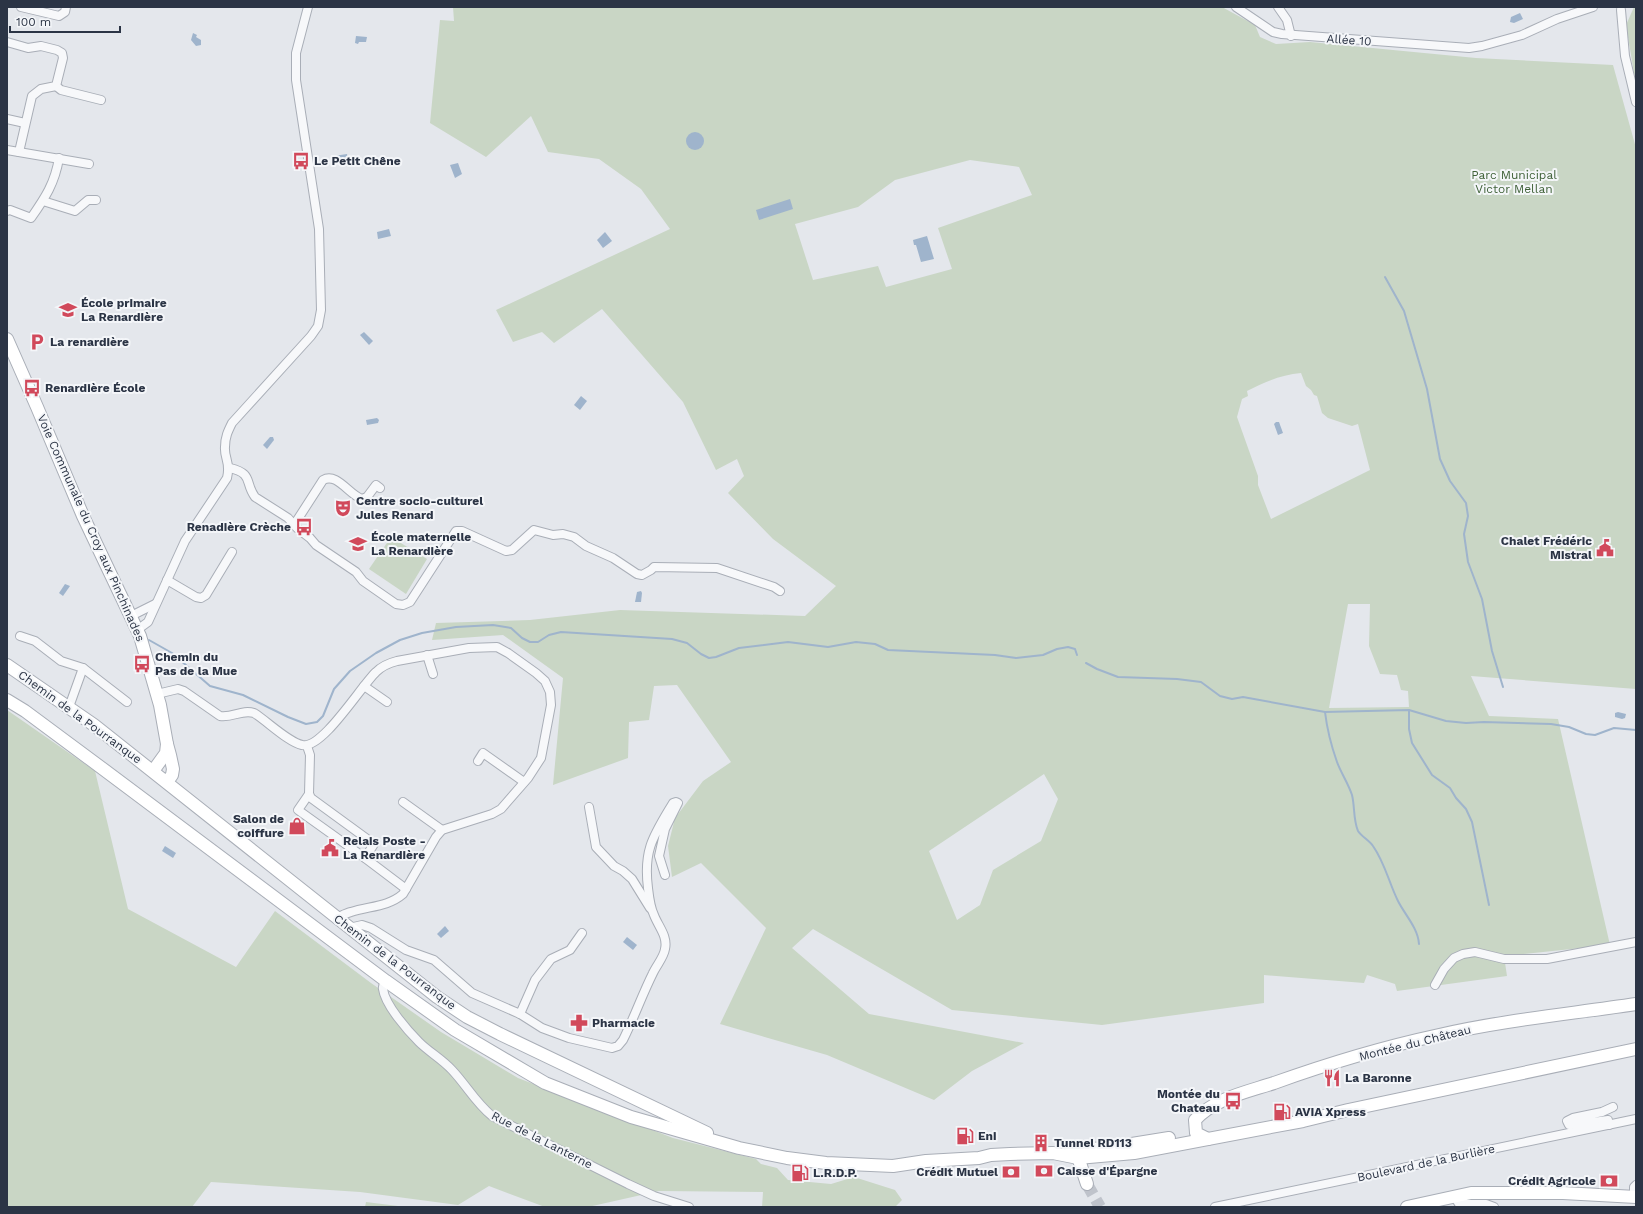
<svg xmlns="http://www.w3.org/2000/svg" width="1643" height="1214" font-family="'Work Sans',sans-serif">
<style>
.green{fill:#c9d6c5;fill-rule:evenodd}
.water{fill:#9fb4cc}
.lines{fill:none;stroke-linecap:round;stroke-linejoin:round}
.stream{stroke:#9fb4cc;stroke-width:2}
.secondary-tunnel{stroke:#bfc3cb;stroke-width:12;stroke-dasharray:12 6;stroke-linecap:butt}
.street-casing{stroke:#a9aeb7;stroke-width:10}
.secondary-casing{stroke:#a9aeb7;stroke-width:14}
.street{stroke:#f7f8fa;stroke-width:8}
.secondary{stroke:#fff;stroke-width:12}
.labels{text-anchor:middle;stroke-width:4;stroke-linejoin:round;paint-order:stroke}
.street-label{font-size:12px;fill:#2b3445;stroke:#f4f6f9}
.poi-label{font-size:12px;font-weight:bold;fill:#2b3445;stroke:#f4f6f9;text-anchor:start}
.park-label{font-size:12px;fill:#3f6138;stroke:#f4f6f9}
</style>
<rect width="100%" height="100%" fill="#e4e7ec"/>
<g class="green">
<path d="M 453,7 L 1222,7 L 1255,25 L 1260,37 L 1276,44 L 1310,42 L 1476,58 L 1613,65 L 1636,148 L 1636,689 L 1471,676 L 1489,716 L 1558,719 L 1610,945 L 1504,956 L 1507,976 L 1397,991 L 1395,984 L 1367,975 L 1364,983 L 1264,975 L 1264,1003 L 1102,1025 L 952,1010 L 813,929 L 792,948 L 869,1014 L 1024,1043 L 972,1071 L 934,1100 L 827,1055 L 720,1024 L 766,928 L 701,863 L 672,877 L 668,846 L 675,818 L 703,781 L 731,762 L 677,685 L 654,686 L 649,720 L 629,722 L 628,758 L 553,785 L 563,678 L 503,635 L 432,640 L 436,623 L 530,620 L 620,610 L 805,616 L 836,586 L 773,539 L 728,493 L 744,476 L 737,459 L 716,470 L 683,402 L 602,309 L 554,343 L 542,332 L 513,342 L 496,310 L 670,229 L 641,189 L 599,159 L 548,152 L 531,116 L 486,157 L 430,123 L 440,20 L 454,21 ZM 970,160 L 1019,167 L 1032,195 L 938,228 L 952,269 L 886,287 L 878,266 L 813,280 L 795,224 L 858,207 L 895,180 ZM 1301,373 L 1306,386 L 1311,390 L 1314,395 L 1317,396 L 1322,413 L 1328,418 L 1352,426 L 1358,424 L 1370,470 L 1271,519 L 1258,485 L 1258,476 L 1237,417 L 1242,399 L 1248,396 L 1247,391 C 1264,382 1281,375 1301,373 ZM 1348,604 L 1370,604 L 1369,646 L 1380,674 L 1397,675 L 1401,690 L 1408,691 L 1409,707 L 1329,708 ZM 1044,774 L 1058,799 L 1041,841 L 993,870 L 980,905 L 957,920 L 929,851 Z"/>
<polygon points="1634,7 1636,7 1636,85 1626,25"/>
<polygon points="391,537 427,559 406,594 369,569"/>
<polygon points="7,710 95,771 128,909 236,967 275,911 371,983 441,1032 518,1078 673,1138 756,1159 761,1164 777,1168 788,1180 831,1184 854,1177 895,1190 902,1200 895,1207 762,1207 763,1192 659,1191 588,1207 545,1207 489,1186 458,1205 360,1192 211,1182 192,1207 7,1207"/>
<polygon points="366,1202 406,1207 365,1207"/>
</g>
<g class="water">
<polygon points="1520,13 1523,19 1514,23 1510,22 1511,17"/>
<polygon points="193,33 197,35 196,37 201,40 201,45 196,46 191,40"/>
<polygon points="356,36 367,37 366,42 359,42 358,44 355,43"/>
<circle cx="695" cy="141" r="9"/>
<polygon points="347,154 348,160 336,162 334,156"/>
<polygon points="458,163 462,174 455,178 450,165"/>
<polygon points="790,199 793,209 759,220 756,210"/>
<polygon points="389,229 391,236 378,239 377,232"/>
<polygon points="605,232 612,241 603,248 597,240"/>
<polygon points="927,236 934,259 921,262 916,245 914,245 913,240"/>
<polygon points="364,332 373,341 369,345 360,335"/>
<polygon points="581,396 587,401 580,410 574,405"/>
<polygon points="377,418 379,420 378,423 367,425 366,420"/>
<polygon points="1276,422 1279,422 1283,433 1278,435 1274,424"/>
<polygon points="270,437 273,437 274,440 267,449 263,445"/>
<polygon points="65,584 70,586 63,596 59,593"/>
<polygon points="641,591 642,593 641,602 635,602 637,592"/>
<polygon points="1618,712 1626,714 1625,718 1622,719 1615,717 1615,713"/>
<polygon points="165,846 176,853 173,858 162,851"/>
<polygon points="445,926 449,931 441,938 437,934"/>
<polygon points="627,937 637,945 633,950 623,942"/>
</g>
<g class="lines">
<g class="stream">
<polyline points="1385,277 1404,311 1427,389 1440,459 1450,481 1466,503 1468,516 1464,534 1468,562 1482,599 1492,651 1503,687"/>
<polyline points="149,640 172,653 210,686 243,695 288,717 306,724 317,722 323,716 334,689 350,671 376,653 400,640 422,633 456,627 493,625 511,628 522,638 530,642 538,642 549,635 561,632 672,639 687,643 701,654 709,658 716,657 739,648 788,642 828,647 856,642 875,644 888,650 995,655 1016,658 1043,655 1057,649 1068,647 1075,649 1077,655"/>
<polyline points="1086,663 1097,669 1118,677 1177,679 1201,682 1220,696 1232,699 1243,697 1325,712 1409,710 1446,721 1466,723 1484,722 1551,724 1569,727 1586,734 1595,735 1614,728 1636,730"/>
<polyline points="1409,710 1409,729 1412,743 1432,775 1450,788 1456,798 1466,809 1472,822 1489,905"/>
<path d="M 1325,712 C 1327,729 1331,745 1337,762 C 1341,773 1348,783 1352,795 C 1355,807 1353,819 1358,831 C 1362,837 1369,840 1373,846 C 1385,863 1389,883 1398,901 C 1405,915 1418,928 1419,944"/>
</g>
<polyline class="secondary-tunnel" points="1087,1184 1100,1207"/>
<g class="street-casing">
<g id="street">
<polyline points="21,7 59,16 65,12 66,7"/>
<polyline points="1236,7 1273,32 1282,34 1469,48 1482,46 1522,35 1557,19 1593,7"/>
<polyline points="1278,7 1287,20 1291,36"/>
<polyline points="1621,10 1625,56 1636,102"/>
<polyline points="7,42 28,48 41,46 57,50 62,53 63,58 56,86 41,89 32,96 19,152"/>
<polyline points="56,86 61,90 101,100"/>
<polyline points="7,119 25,123"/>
<polyline points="7,150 89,164"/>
<polyline points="43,201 75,211 88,200 96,200"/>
<path d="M 7,211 L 10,210 L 31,218 C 45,198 55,183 59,158"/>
<path d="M 230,468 C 254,474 244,482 255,497 L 288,518 L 297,528 L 310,538 L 316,545 L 356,572 L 363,581 L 396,604 L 403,605 L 410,602 L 456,531 L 462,531 L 506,551 L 512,550 L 534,530 L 553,535 L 563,534 L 574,537 L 586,546 L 613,558 L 637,574 L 642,575 L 651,570 L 654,567 L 717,568 L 774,587 L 780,591"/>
<path d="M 294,525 L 323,480 C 337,472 349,495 362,499 L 367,497 L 376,485 L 380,488"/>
<polyline points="167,580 196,597 201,598 206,595 232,552"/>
<polyline points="131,616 155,604"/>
<path d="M 137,630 L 148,622 L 185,541 L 227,478 C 231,462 224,459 225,447 C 225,437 228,431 232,423 L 311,336 L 318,326 L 321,310 L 319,229 L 296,80 L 296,53 L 308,7"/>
<polyline points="20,636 35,641 61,661 83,668 127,702"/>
<polyline points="427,655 433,674"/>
<polyline points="364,686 387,702"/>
<path d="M 157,694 L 178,689 L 184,691 L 220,716 C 233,718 242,709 254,713 C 267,721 288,742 302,745 C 322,750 361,686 376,672 C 382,666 389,663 397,661 L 469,648 L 497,647 L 508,653 L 536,673 L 545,681 L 550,692 L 551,705 L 541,758 L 528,778 L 501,809 L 492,814 L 442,830 L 436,837 L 403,894 C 388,907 369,906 351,912 C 346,913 341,916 336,918"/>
<polyline points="69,707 83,668"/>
<polyline points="307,746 310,755 309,794 311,798 374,844 365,858 406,889"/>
<polyline points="478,761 483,753 524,782"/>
<polyline points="309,794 298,810 365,858"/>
<polyline points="403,802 442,830"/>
<polyline points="589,807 596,847 614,866 623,871 632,879 650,908"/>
<path d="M 349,928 L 362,925 L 371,928 L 406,950 L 434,960 L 472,993 L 520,1014 L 542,1028 L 569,1038 L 612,1048 L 618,1046 L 623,1040 C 634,1018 642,995 653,973 C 656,966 664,957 665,949 C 668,936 658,926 654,915 C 650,907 649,897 648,888 C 643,849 654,835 673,803 L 676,802 L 678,803 L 665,829 L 659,856 L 665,875"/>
<path d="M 386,981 C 384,984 382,986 383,989 C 385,1005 408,1031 419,1042 C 429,1052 442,1059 452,1070 C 467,1086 475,1102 492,1116 L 628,1184 L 654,1196 L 689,1207"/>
<polyline points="1435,985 1444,969 1454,958 1463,954 1475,952 1504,959 1547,959 1636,942"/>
<polyline points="520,1014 535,980 551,959 570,950 582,933"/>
<polyline points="1609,1125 1608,1120 1571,1125 1569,1125 1567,1121 1573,1118 1602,1112 1613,1107"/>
<polyline points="1454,1196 1459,1204 1486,1204 1494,1207"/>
<polyline points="1634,1197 1634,1187 1636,1185"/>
<polyline points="1215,1207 1636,1119"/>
</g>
</g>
<g class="secondary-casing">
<g id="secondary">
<polyline points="7,339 37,407 83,516 140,636 160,705 167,744 170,755 173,769 172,775 167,782"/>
<polyline points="7,665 94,725 437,997 467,1017 500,1034 707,1133"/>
<polyline points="7,700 25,711 91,760 386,981 455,1030 545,1083 631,1117 739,1148 787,1158 826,1163 893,1166 926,1161 979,1158 991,1155 1010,1154 1053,1153 1078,1158 1134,1153 1303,1121 1348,1110 1636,1049"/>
<polyline points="153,771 166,753 167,744"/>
<path d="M 1208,1139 L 1196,1133 L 1195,1120 C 1215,1098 1247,1092 1274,1083 C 1327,1064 1383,1047 1439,1035 C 1504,1020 1570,1014 1636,1004"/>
<polyline points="1071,1150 1107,1148 1169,1138"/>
<polyline points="1076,1151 1087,1184"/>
<polyline points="1407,1207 1471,1193 1563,1193 1636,1197"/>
</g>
</g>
<use href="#street" class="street"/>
<use href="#secondary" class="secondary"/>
</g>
<defs>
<g id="bus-bare" transform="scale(1.38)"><path d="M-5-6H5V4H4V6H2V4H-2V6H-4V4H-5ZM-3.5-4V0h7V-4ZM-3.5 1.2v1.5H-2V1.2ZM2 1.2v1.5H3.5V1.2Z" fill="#d1495b" stroke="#f4f6f9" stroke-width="2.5" paint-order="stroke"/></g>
<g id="school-bare" transform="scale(1.38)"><path d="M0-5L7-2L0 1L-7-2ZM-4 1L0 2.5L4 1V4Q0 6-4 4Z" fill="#d1495b" stroke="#f4f6f9" stroke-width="2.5" paint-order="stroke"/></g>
<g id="parking-bare" transform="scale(1.38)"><path d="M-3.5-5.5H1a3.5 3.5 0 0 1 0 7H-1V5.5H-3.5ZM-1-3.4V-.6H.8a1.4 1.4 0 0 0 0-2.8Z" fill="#d1495b" stroke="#f4f6f9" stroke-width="2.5" paint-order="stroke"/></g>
<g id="theatre-bare" transform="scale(1.38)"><path d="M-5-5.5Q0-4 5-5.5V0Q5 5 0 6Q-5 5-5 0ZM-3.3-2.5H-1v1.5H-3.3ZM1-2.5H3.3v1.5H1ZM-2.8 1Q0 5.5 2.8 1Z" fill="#d1495b" stroke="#f4f6f9" stroke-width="2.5" paint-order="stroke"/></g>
<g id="civic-bare" transform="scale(1.38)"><path d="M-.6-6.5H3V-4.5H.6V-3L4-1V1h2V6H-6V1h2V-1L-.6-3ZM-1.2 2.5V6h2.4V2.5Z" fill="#d1495b" stroke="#f4f6f9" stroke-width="2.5" paint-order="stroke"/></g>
<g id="shop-bare" transform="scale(1.38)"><path d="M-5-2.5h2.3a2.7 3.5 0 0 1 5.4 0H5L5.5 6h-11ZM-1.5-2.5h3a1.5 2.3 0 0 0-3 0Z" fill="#d1495b" stroke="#f4f6f9" stroke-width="2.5" paint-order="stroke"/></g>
<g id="pharmacy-bare" transform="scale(1.38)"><path d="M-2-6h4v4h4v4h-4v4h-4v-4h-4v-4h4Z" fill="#d1495b" stroke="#f4f6f9" stroke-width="2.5" paint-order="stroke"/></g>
<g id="restaurant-bare" transform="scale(1.38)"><path d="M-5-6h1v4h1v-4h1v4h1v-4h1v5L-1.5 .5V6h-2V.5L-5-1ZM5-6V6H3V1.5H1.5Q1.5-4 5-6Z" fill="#d1495b" stroke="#f4f6f9" stroke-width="2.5" paint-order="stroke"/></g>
<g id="fuel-bare" transform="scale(1.38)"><path d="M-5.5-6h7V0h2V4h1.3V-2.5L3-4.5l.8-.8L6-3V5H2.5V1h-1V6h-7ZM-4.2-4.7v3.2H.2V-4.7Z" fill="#d1495b" stroke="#f4f6f9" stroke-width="2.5" paint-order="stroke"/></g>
<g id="building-bare" transform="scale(1.38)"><path d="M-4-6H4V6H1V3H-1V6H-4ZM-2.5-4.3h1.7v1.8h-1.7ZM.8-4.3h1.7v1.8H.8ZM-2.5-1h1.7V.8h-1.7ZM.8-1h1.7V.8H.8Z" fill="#d1495b" stroke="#f4f6f9" stroke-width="2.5" paint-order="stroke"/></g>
<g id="bank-bare" transform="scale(1.38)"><path d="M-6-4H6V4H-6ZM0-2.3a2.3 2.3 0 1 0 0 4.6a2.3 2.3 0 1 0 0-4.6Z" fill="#d1495b" stroke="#f4f6f9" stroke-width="2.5" paint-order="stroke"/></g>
</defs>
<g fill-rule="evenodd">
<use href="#bus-bare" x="301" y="161"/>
<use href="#school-bare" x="68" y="310"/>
<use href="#parking-bare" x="37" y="342"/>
<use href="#bus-bare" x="32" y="388"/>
<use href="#theatre-bare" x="343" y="508"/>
<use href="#bus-bare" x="304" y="527"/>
<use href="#school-bare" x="358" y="544"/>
<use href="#civic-bare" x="1605" y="548"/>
<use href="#bus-bare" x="142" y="664"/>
<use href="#shop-bare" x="297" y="826"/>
<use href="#civic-bare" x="330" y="848"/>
<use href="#pharmacy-bare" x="579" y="1023"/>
<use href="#restaurant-bare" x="1332" y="1078"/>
<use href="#bus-bare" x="1233" y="1101"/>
<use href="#fuel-bare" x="1282" y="1112"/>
<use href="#fuel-bare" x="965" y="1136"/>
<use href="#building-bare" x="1041" y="1143"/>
<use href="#bank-bare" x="1044" y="1171"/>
<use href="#bank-bare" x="1011" y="1172"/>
<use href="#fuel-bare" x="800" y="1173"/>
<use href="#bank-bare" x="1609" y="1181"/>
</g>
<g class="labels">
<g class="street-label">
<text transform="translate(1349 40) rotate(4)" y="4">Allée 10</text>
<text transform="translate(91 528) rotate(66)" y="4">Voie Communale du Croy aux Pinchinades</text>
<text transform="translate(80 717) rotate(36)" y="4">Chemin de la Pourranque</text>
<text transform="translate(395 962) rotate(37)" y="4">Chemin de la Pourranque</text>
<text transform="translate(1415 1043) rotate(-14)" y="4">Montée du Château</text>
<text transform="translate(542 1140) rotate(27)" y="4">Rue de la Lanterne</text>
<text transform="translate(1426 1163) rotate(-12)" y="4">Boulevard de la Burlière</text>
</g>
<g class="poi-label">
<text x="314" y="165">Le Petit Chêne</text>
<text x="81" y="307">École primaire<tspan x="81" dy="14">La Renardière</tspan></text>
<text x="50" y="346">La renardière</text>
<text x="45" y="392">Renardière École</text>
<text x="356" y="505">Centre socio-culturel<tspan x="356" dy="14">Jules Renard</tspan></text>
<text x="291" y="531" text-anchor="end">Renadière Crèche</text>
<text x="371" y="541">École maternelle<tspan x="371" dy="14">La Renardière</tspan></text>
<text x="1592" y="545" text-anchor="end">Chalet Frédéric<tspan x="1592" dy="14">Mistral</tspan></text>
<text x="155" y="661">Chemin du<tspan x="155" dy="14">Pas de la Mue</tspan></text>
<text x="284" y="823" text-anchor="end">Salon de<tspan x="284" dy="14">coiffure</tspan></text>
<text x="343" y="845">Relais Poste -<tspan x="343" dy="14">La Renardière</tspan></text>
<text x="592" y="1027">Pharmacie</text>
<text x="1345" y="1082">La Baronne</text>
<text x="1220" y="1098" text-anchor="end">Montée du<tspan x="1220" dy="14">Chateau</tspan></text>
<text x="1295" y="1116">AVIA Xpress</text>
<text x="978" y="1140">Eni</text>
<text x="1054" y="1147">Tunnel RD113</text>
<text x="1057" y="1175">Caisse d'Épargne</text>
<text x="998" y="1176" text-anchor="end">Crédit Mutuel</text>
<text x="813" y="1177">L.R.D.P.</text>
<text x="1596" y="1185" text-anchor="end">Crédit Agricole</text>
</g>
<g class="park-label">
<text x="1514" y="179">Parc Municipal<tspan x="1514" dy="14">Victor Mellan</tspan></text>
</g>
</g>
<rect width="1643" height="1214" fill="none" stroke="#2b3445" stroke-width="16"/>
<path d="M10 26v6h110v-6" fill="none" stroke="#2b3445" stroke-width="2"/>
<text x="16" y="26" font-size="12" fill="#2b3445" stroke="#f4f6f9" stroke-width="3" paint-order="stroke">100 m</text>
</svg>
